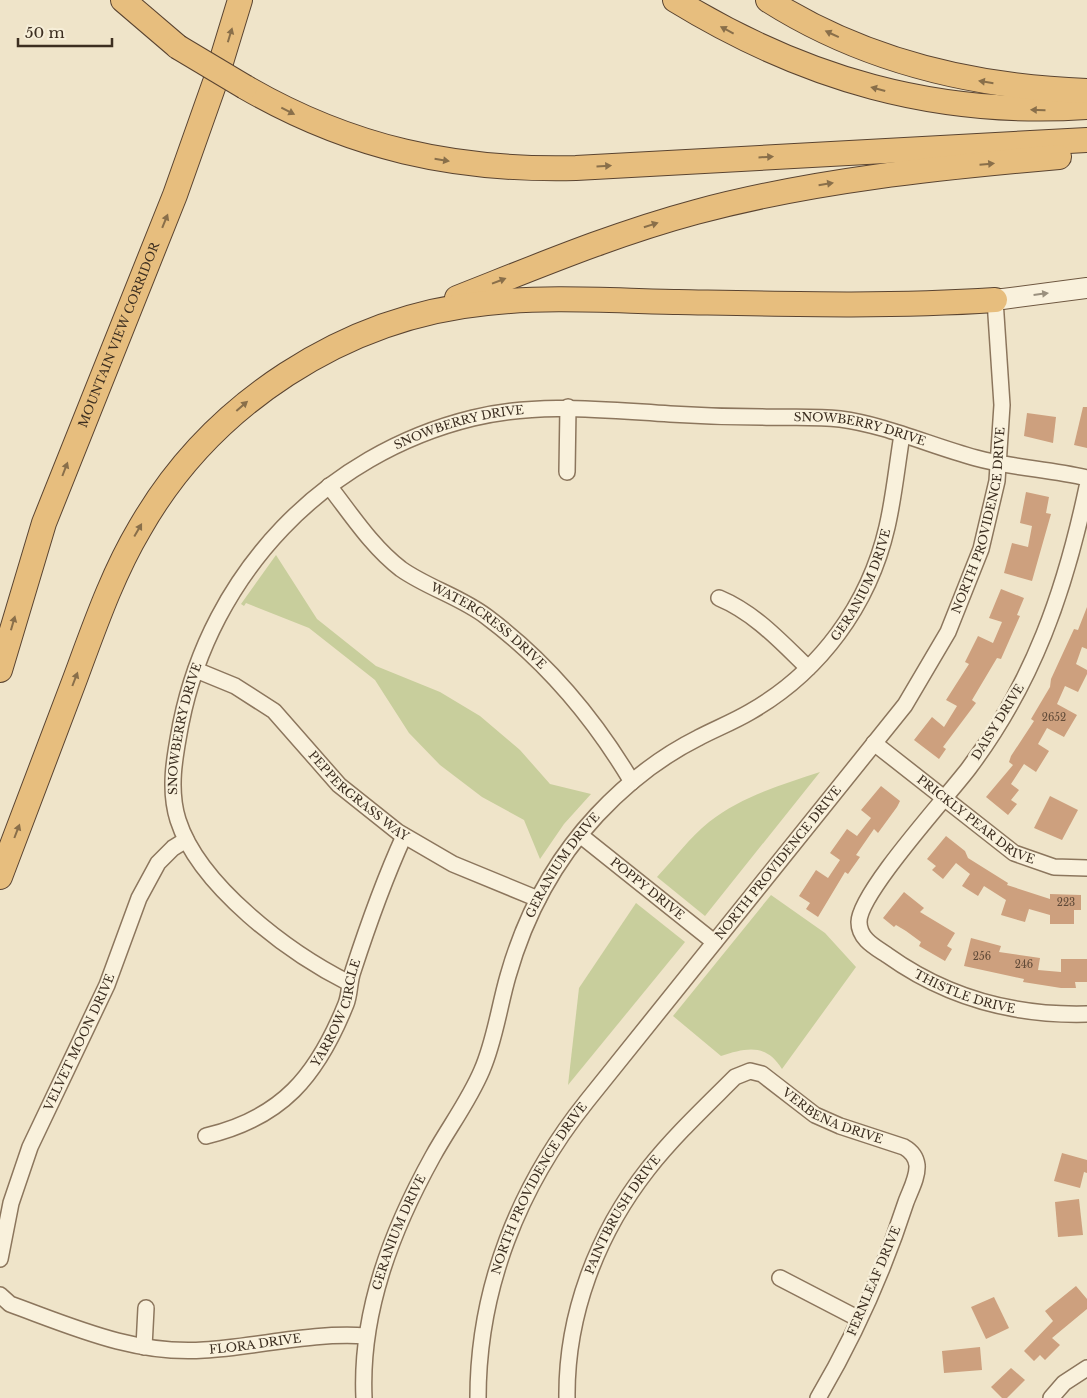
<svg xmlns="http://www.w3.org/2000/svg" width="1087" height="1398" font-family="'Libre Baskerville',serif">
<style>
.green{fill:#c8ce9c}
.building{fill:#cda07e}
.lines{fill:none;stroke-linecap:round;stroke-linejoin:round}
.minor-casing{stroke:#8c765d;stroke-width:18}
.secondary-casing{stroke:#6e5740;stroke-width:22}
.trunk-casing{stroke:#5a4431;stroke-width:26}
.minor{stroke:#f9f1dc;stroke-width:15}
.secondary{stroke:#f9f1dc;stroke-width:20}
.trunk{stroke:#e7be7e;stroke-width:24}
.trunk-bridge-casing{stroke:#5a4431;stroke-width:26;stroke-linecap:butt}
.trunk-bridge{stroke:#e7be7e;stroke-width:24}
.oneway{fill:#896f4a}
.oneway2{fill:#9a907e}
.labels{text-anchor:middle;stroke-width:5;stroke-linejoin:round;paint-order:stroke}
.number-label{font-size:10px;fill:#604a38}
.street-label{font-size:12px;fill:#3c2e20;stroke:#f6eed8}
</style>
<rect width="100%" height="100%" fill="#efe4c9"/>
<g class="green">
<polygon points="276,555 317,619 376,666 440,692 480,716 520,750 550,784 591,794 564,824 540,859 524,820 482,797 440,765 409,733 375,680 309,628 246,603 244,606 241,604"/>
<path d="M 820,772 L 705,916 L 657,877 C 674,859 690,837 709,822 C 742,796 781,785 820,772 Z"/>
<path d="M 771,895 L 825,933 L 856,967 L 782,1069 C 766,1043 746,1048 721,1056 L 673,1016 Z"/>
<polygon points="636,903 685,942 568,1085 579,988"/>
</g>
<g class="building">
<polygon points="1083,407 1087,407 1087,448 1074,445"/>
<polygon points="1027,413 1056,417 1053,443 1024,436"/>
<polygon points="1026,492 1049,497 1046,513 1051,514 1032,581 1004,573 1012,543 1028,547 1032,526 1020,523"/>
<polygon points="1001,589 1024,598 1017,615 1020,616 1001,659 997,658 972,700 976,703 943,747 946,749 939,759 914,740 932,717 944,727 957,706 946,700 969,664 965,662 978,636 993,643 1002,622 989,618"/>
<polygon points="1087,607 1087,649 1082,647 1076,664 1087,670 1087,674 1078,692 1065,686 1057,704 1077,715 1064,737 1047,728 1038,744 1049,751 1036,772 1024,764 1011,784 1019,790 1011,800 1017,804 1008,815 986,797 1013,765 1009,762 1011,756 1034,721 1031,719 1050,687 1051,679 1074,629 1078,630"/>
<polygon points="881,786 900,801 897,807 878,833 874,829 856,855 860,857 848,874 845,872 818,917 806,909 810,903 799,896 816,870 828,878 840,860 830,853 847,829 857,836 871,818 861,810"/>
<polygon points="1050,796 1078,810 1062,840 1034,828"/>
<polygon points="946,836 965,851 968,858 1008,883 1007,885 1050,899 1050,894 1081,895 1081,910 1074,910 1074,924 1050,924 1050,915 1029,909 1025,922 1001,915 1006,900 984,886 978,896 962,886 970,874 956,863 943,879 932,870 936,866 927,859"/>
<polygon points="904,892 924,908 920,912 955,933 947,946 952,949 945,961 919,946 921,942 906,931 896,925 894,927 883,918"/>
<polygon points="971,938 1001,946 999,952 1040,958 1038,970 1061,972 1061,959 1087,959 1087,982 1075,982 1076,988 1061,988 1023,982 1024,979 964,966"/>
<polygon points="1062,1153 1087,1160 1087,1173 1084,1172 1080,1188 1054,1181"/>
<polygon points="1079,1199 1083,1235 1058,1237 1055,1202"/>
<polygon points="1076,1286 1087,1299 1087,1309 1052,1338 1060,1345 1045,1360 1040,1355 1034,1361 1024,1351 1053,1321 1045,1311"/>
<polygon points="994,1297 1009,1328 986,1339 971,1307"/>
<polygon points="980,1347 982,1370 944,1373 942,1351"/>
<polygon points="1011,1368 1025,1380 1007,1398 1002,1398 991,1387"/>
</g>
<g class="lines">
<g class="minor-casing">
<g id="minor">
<polyline points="567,472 568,407"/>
<path id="s1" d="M 329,486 C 351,514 372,547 401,569 C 428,588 461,597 487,617 C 547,662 594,718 632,782"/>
<path id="s2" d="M 1087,487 C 1065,591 1033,683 969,768 C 948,796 859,893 859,922 C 859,939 875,947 887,955 C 947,998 1013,1016 1087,1014"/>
<path d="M 719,598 C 755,613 781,642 808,668"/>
<path id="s3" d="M 196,670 L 235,686 L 274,711 L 339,785 L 398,832 L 453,864 L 538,899"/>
<path id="s4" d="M 874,743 L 1014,853 L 1054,867 L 1087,868"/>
<path id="s5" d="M 580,835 L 714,942"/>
<path id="s6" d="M 349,983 C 289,953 199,886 178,820 C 168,788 175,755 181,723 C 211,573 325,454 473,418 C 539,402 604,410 670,414 C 701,416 731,417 762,417 C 788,418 814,416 840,419 C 886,425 931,446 976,458 C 1012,468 1050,469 1087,478"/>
<path id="s7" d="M 206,1136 C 282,1118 317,1076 346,1004 C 350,994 349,982 353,971 C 368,925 384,880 404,836"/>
<path id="s8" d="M 0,1259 L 11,1203 L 30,1147 L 107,985 L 139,898 L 158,863 L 173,848 L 186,840"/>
<polyline points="780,1278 859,1319"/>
<path id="s9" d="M 0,1295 L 10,1304 C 73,1327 135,1355 204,1350 C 258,1347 311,1332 366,1336"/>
<polyline points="144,1347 146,1308"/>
<path id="s10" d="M 364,1398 C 360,1312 392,1230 433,1156 C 449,1127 469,1101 482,1070 C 495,1040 499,1007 508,976 C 525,916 555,860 597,815 C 626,784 660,757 698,738 C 715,729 733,722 750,712 C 820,672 869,605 887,527 C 894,497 897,465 902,435"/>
<path id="s11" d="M 478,1398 C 478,1288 519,1186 587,1101 L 905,705 L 948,632 L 981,549 L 997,481 L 1002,405 L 995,300"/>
<path id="s12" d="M 567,1398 C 566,1315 597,1234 648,1169 C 674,1136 705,1107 735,1077 L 750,1071 L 762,1074 L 815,1115 L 840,1126 L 904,1147 C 911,1151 916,1157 917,1165 C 918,1177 910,1191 906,1202 C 884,1270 854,1337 818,1398"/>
<polyline points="1051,1398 1064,1383 1087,1368"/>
</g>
</g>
<g class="secondary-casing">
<polyline id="secondary" points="995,300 1087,288"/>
</g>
<g class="trunk-casing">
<g id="trunk">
<polyline points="123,0 178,47"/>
<path d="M 675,0 C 804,79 936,117 1087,107"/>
<path d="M 768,0 C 864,61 975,87 1087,91"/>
<path d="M 245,87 C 350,148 455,171 576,168 L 1087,140"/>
<path d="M 457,298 C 536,267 614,234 696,212 C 815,180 937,168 1059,157"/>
<path id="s13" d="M 0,670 L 44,523 L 175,195 L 215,82 L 240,0"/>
<path d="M 0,877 C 25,811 50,745 75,679 C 94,628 112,575 140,528 C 211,404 344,317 487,303 C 550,296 615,301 678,302 C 784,304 889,307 995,300"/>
</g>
</g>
<use href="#minor" class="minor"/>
<use href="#secondary" class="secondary"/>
<use href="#trunk" class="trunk"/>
<g class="trunk-bridge-casing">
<polyline id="trunk-bridge" points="178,47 245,87"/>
</g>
<use href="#trunk-bridge" class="trunk-bridge"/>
</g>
<defs><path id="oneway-solid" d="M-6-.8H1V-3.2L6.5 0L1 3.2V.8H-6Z" transform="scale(1.25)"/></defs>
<g class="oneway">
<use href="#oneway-solid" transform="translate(727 30) rotate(-152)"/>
<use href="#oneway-solid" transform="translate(832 34) rotate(-155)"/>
<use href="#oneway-solid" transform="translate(230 35) rotate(-73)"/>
<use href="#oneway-solid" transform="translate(986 82) rotate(-171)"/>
<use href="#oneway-solid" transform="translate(878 89) rotate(-165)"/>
<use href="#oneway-solid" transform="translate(1038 110) rotate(-179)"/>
<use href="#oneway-solid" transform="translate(288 111) rotate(27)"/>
<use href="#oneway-solid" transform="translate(766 157) rotate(-3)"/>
<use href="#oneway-solid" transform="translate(442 160) rotate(9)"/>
<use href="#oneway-solid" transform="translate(987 164) rotate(-5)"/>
<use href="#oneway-solid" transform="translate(604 166) rotate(-3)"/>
<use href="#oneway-solid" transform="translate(826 184) rotate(-9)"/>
<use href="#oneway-solid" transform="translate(165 221) rotate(-68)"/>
<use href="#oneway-solid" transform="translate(651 225) rotate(-18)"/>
<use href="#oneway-solid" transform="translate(499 281) rotate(-21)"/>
<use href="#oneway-solid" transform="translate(242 406) rotate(-41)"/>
<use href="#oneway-solid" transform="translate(65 469) rotate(-69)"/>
<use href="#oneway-solid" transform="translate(138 530) rotate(-60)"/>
<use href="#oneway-solid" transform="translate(13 623) rotate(-74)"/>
<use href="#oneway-solid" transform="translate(75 679) rotate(-69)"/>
<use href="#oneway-solid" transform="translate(17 831) rotate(-69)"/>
</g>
<use class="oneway2" href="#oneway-solid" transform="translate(1041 294) rotate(-7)"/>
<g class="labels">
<g class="number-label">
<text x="1054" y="721">2652</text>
<text x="1066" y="906">223</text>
<text x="982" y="960">256</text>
<text x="1024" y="968">246</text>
</g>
<g class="street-label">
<text dy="4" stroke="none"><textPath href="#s13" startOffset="356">MOUNTAIN VIEW CORRIDOR</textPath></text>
<text dy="4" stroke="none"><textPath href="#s6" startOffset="769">SNOWBERRY DRIVE</textPath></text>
<text dy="4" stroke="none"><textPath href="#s6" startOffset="1174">SNOWBERRY DRIVE</textPath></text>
<text dy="4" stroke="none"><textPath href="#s11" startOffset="1032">NORTH PROVIDENCE DRIVE</textPath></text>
<text dy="4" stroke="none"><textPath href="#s10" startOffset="996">GERANIUM DRIVE</textPath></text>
<text dy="4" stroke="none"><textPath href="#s1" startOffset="215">WATERCRESS DRIVE</textPath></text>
<text transform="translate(998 722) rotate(-58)" y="4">DAISY DRIVE</text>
<text dy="4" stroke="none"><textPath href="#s6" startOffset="334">SNOWBERRY DRIVE</textPath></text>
<text dy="4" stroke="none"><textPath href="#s3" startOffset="209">PEPPERGRASS WAY</textPath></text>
<text dy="4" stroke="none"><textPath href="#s4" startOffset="128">PRICKLY PEAR DRIVE</textPath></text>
<text dy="4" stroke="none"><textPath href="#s11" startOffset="628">NORTH PROVIDENCE DRIVE</textPath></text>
<text dy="4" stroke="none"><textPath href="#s10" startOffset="576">GERANIUM DRIVE</textPath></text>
<text dy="4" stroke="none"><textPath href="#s5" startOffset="86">POPPY DRIVE</textPath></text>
<text dy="4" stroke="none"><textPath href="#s2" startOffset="630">THISTLE DRIVE</textPath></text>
<text dy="4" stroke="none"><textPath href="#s7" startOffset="190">YARROW CIRCLE</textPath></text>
<text dy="4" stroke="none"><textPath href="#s8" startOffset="232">VELVET MOON DRIVE</textPath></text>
<text dy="4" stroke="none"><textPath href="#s12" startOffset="486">VERBENA DRIVE</textPath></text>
<text dy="4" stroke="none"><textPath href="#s11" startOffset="222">NORTH PROVIDENCE DRIVE</textPath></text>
<text dy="4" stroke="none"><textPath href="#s12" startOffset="195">PAINTBRUSH DRIVE</textPath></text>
<text dy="4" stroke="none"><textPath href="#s10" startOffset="171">GERANIUM DRIVE</textPath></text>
<text transform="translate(874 1281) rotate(-67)" y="4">FERNLEAF DRIVE</text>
<text dy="4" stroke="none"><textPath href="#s9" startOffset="266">FLORA DRIVE</textPath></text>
</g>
</g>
<path d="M18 38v8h94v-8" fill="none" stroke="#3c2e20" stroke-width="2.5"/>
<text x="25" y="38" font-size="15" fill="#3c2e20" stroke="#f6eed8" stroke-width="4" paint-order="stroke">50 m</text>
</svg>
